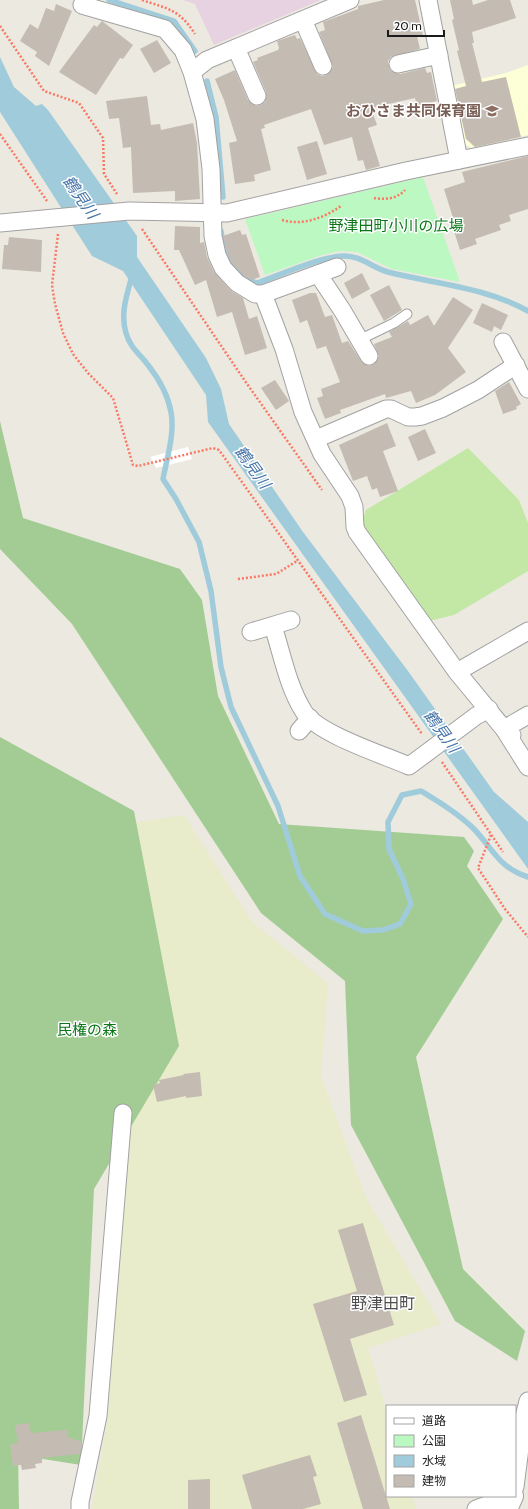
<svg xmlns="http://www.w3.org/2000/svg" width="528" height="1509" font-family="Cabin,'Noto Sans JP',sans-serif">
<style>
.industrial{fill:#e6d2e1}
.education{fill:#fdffd7}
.farmland{fill:#e8ecca}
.grass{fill:#c3e8a5}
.forest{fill:#a3cc94}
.park{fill:#bbf8c2}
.water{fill:#a0cbdb}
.pier{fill:#fff}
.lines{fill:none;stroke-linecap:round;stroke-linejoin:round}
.stream{stroke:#a0cbdb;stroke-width:5.5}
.building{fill:#c4bbb3}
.service-casing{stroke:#a2a2a2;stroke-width:11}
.minor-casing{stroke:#a2a2a2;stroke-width:19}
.tertiary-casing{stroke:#a2a2a2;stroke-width:24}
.path{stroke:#f97965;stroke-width:2.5;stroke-dasharray:2 2;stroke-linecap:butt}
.service{stroke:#fff;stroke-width:9}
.minor{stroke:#fff;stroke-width:17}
.tertiary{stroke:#fff;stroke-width:22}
.labels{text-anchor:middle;stroke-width:3;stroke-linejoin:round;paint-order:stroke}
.education-label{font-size:15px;font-weight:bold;fill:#785e54;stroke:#fff;text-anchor:end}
.park-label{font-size:15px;fill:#0b7618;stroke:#fff}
.water-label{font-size:16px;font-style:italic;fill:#4975a9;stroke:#fff}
.neighbourhood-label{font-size:16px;fill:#4e4e4e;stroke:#fff}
</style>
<rect width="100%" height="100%" fill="#ece9e0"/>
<polygon class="industrial" points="183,0 321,0 214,45 195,4"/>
<polygon class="education" points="528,65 528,135 471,148 463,143 451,86 506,73"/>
<polygon class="farmland" points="184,815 252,922 328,983 321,1076 365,1196 441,1324 368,1348 387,1412 387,1496 412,1496 416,1509 92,1509 108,1416 130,1096 126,824"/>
<polygon class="grass" points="468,448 519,500 528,523 528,571 454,615 429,621 361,524 366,510"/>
<g class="forest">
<polygon points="0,421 23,518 180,569 202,600 218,696 279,824 464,837 474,851 467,866 503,919 416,1057 463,1269 525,1331 517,1361 455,1321 351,1125 345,981 261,913 72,624 0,549"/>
<polygon points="0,737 134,811 179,1046 94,1189 81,1465 18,1455 19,1509 0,1509"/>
</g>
<polygon class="park" points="423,177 460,282 392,269 357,252 340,251 322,255 265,275 245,219"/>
<polygon class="water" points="0,57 14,87 36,106 42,104 48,110 137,236 137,257 206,358 221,389 229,424 303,532 408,671 494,792 528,822 528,869 208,422 206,395 123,271 92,256 0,112"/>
<polygon class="pier" points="188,447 192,459 156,468 150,457"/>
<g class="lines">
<g class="stream">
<polyline points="109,0 174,21 195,51"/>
<polyline points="207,81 216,117 223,197"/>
<path d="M 221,231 C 224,253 234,276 257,283 C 280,275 320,257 343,256 C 360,255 373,268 388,272 C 435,284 485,287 528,311"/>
<path d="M 132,276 C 127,294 120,314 126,333 C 130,348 140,354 148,365 C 159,379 168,395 171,412 C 175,433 167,458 163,479 L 176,499 L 199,542 L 211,591 L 221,667 L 231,707 L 278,806 L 300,876 L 325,914 L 363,931 L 383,930 L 400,924 L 411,904 L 403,879 L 389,849 L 388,822 L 402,795 L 421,791 C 439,802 459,814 474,829 C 493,849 499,868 528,877"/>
</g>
</g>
<g class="building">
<polygon points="384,0 415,0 423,35 417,36 420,49 391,57 388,61 390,70 400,74 425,68 427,73 431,72 437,101 417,107 415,98 371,108 377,125 368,128 380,166 366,170 363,160 358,161 352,137 324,145 311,109 264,125 265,128 261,129 271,170 254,175 255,181 235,184 229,143 237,141 224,100 215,79 235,70 248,100 256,106 261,105 265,102 266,92 253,62 258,60 257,58 278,50 279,48 277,41 295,35 297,39 300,38 317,74 322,76 327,75 333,67 319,32 325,30 323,22 358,9 358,6"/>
<polygon points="450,0 472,0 473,5 488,0 510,0 516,18 472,32 474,43 472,43 482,82 506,77 521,137 475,147 466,139 455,89 466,86 457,51 459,50 452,20 454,19"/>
<polygon points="56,4 72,11 49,66 35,56 37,52 20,41 30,24 38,29 46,8 54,11"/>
<polygon points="102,21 133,45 123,59 120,58 96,95 59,72 94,25 97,27"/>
<polygon points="157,40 171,63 154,73 140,49"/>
<polygon points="147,96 151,125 160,124 161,130 193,123 197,143 200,199 175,201 175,191 133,193 131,147 123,148 119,118 109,119 106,101"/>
<polygon points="317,141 327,174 307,180 297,147"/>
<polygon points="528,156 528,209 509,215 511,221 499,225 501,230 475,239 477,244 460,250 454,231 456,230 454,221 444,189 465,182 462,172"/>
<polygon points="175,226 200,227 200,243 204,242 207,257 214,272 230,290 243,298 249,319 257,316 267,348 245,355 232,312 217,317 206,280 195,285 179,250 174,250"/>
<polygon points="240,230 242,235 246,234 260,277 251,280 243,275 231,262 227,252 223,236"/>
<polygon points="9,237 42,240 41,272 2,269 4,245 8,245"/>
<polygon points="362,273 370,289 352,299 344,283"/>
<polygon points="389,285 402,310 384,321 370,295"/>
<polygon points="310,293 316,293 325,317 332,315 342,343 348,341 361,361 369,366 374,364 379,356 374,344 392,337 389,332 408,321 410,325 428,315 434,326 453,297 473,310 448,348 466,372 435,395 416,403 411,391 386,398 385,394 340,410 341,413 325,419 317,398 323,396 321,389 340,382 326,346 317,349 307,320 300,323 292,300"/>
<polygon points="482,303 508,315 501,330 494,326 492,332 473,323"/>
<polygon points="275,380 289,401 276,410 261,388"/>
<polygon points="509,382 521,404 516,407 517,409 503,414 495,391"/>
<polygon points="387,423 396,446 383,451 398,491 380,497 377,488 372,490 367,476 353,481 339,445"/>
<polygon points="425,429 436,453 418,461 408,437"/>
<polygon points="200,1072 202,1096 186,1098 186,1096 157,1102 153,1085 160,1083 159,1080 184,1075 183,1074"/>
<polygon points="363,1223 394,1325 350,1339 367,1395 344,1402 313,1304 357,1291 338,1230"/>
<polygon points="361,1415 390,1509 363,1509 337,1423"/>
<polygon points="29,1423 31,1433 67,1430 68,1437 82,1442 80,1454 42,1458 42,1463 35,1464 36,1468 22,1470 21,1465 13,1466 10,1444 18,1443 15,1425"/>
<polygon points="310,1455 317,1476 313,1477 321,1504 303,1509 252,1509 242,1475"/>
<polygon points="210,1479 210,1509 188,1509 188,1480"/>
</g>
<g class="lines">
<g class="service-casing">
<polyline id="service" points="359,340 394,323 407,314"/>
</g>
<g class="minor-casing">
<g id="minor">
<polyline points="428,0 459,160"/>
<polyline points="82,5 165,29 183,50 192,72 205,119 211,169 213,236 217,255 223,268 237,283 255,294 263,294 337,267"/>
<polyline points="303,20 323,66"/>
<polyline points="236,48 257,96"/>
<polyline points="398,64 439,55"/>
<polyline points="192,72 207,60 350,0"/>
<polyline points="0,223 129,211 227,213 406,171 528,146"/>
<polyline points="318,274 342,310 369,356"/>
<polyline points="263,294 284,349 303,412 322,454 350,496 354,507 355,527 357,532 457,672 504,729 528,767"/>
<polyline points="503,342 528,389"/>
<polyline points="316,439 386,409 391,409 408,417 415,417 422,416 443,408 478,390 516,365"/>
<path d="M 273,626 C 282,654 288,687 304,712 C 318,734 384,755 409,766 L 476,716 L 489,709"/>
<polyline points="251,632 291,620"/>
<polyline points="457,672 528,631"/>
<polyline points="299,731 310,718"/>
<polyline points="512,735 504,729 528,715"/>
<polyline points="515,1487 524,1417 528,1401"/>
<polyline points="80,1509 80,1502 98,1416 123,1113"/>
<polyline points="476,1509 512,1496"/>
</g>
</g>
<g class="tertiary-casing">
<polyline id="tertiary" points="506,1509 512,1496"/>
</g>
<g class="path">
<path d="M 142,0 C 168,9 179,9 195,34"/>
<polyline points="0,26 44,91 79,103 103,138 104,174 117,194"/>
<polyline points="0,134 47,201"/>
<path d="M 374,198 C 385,200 397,199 405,190"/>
<path d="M 282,220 C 302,226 324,218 341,206"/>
<polyline points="142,229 245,381 322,490"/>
<polyline points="58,234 52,285 55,304 63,333 73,354 88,373 113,398 133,465 138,466 213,448 219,450 422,734"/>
<polyline points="238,579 276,574 297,561"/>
<polyline points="442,762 503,852"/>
<polyline points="491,835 478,868 505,909 528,937"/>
</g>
<use href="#service" class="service"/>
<use href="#minor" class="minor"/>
<use href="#tertiary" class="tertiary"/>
</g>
<defs>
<g id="school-bare" transform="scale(1.08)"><path d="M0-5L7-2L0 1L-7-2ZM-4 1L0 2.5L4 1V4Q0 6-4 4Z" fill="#8d6e63" stroke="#fff" stroke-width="2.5" paint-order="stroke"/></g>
</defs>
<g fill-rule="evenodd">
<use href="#school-bare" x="492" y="111"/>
</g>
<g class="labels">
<g class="education-label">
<text x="481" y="116">おひさま共同保育園</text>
</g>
<g class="park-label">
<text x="396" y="231">野津田町小川の広場</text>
<text x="87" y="1035">民権の森</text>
</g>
<g class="water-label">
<text transform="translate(81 197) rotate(55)" y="6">鶴見川</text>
<text transform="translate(253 467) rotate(54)" y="6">鶴見川</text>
<text transform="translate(442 731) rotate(54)" y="6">鶴見川</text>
</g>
<g class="neighbourhood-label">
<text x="383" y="1309">野津田町</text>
</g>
</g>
<rect x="386" y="1405" width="130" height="92" fill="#ffffff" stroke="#a4a4a4"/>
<rect x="394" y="1418" width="20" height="6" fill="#ffffff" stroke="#a4a4a4"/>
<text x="422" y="1425" font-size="12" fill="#1b1b1b">道路</text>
<rect x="394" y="1435" width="20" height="12" fill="#bbf8c2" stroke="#a4a4a4"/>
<text x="422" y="1445" font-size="12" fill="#1b1b1b">公園</text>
<rect x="394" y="1455" width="20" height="12" fill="#a0cbdb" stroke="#a4a4a4"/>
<text x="422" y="1465" font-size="12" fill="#1b1b1b">水域</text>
<rect x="394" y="1475" width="20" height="12" fill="#c4bbb3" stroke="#a4a4a4"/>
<text x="422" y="1485" font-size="12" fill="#1b1b1b">建物</text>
<path d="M388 30v6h56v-6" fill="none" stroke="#1b1b1b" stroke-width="2"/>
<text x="394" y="30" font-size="12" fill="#1b1b1b" stroke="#ffffff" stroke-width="3" paint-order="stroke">20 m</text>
</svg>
